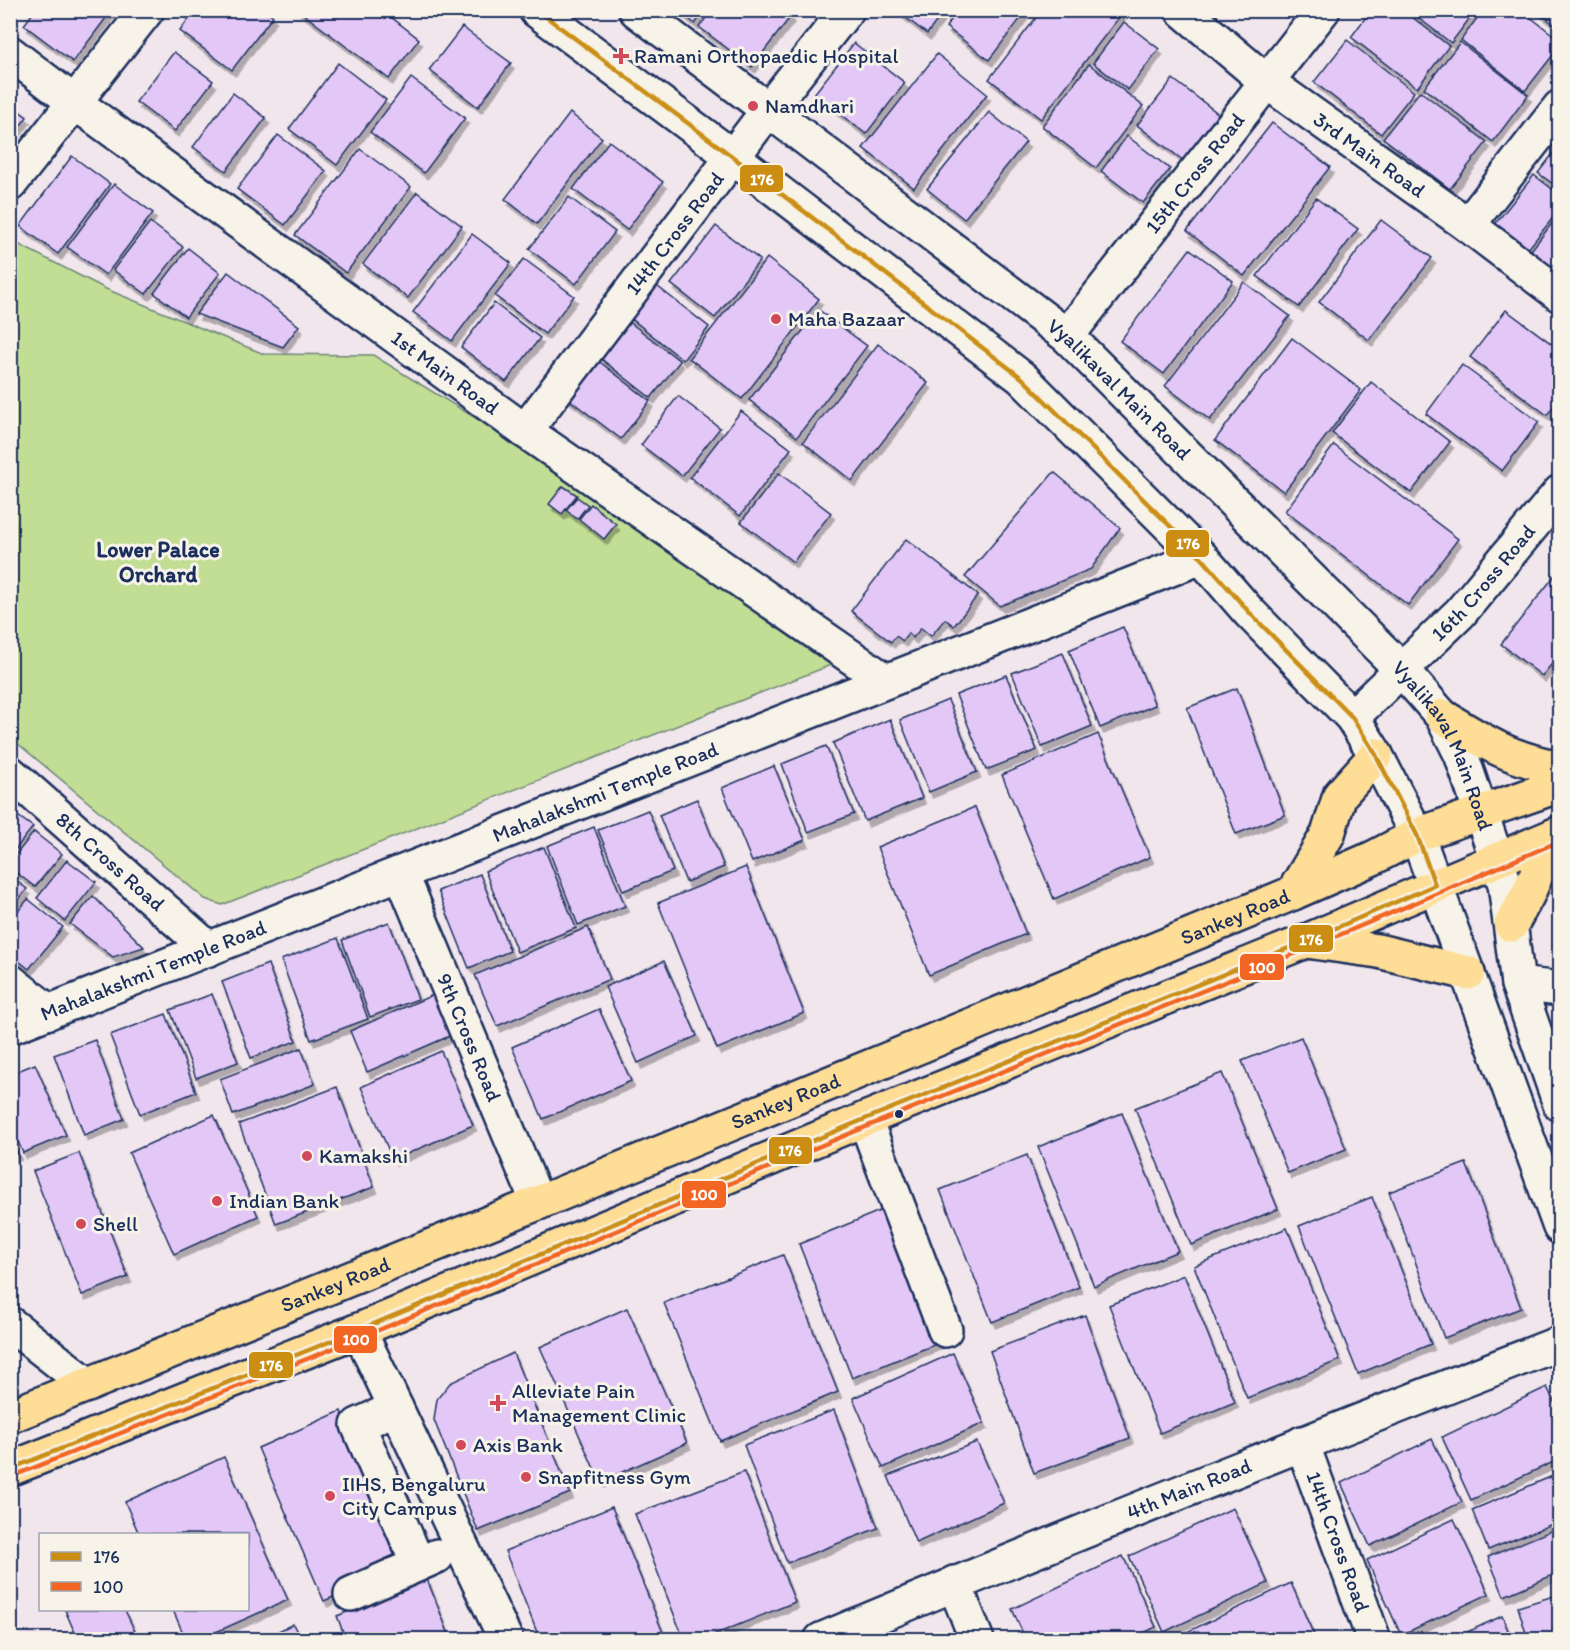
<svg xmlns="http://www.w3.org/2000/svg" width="1570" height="1650" font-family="Itim,sans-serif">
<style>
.green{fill:#c2dd94;stroke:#6e8679;stroke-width:1.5}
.building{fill:#e3c8f7;stroke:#1b2f5e;stroke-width:1.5;filter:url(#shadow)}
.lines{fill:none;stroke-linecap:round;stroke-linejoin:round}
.minor-casing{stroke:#1b2f5e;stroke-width:38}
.major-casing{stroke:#1b2f5e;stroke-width:38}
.minor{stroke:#f7f3e8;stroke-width:33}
.major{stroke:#fedd96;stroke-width:33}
.bus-1-casing{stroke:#f7f3e8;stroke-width:9}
.bus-2-casing{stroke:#f7f3e8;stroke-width:9}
.bus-1{stroke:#cb8e13;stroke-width:4.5}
.bus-2{stroke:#f26522;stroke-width:4.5}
.poi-dot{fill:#d1495b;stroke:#f7f3e8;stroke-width:2}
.bus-dot{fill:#1b2f5e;stroke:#f7f3e8;stroke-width:2}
.labels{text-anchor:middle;stroke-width:6;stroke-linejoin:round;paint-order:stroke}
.poi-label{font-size:21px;fill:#1b2f5e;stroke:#f7f3e8;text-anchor:start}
.street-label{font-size:21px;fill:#1b2f5e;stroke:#f7f3e8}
.neighbourhood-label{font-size:22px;font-weight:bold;fill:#1b2f5e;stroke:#f7f3e8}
.line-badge{stroke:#f7f3e8;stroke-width:2}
.badge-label{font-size:16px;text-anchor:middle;font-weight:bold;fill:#fff}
</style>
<defs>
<filter id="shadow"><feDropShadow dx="3.5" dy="6" stdDeviation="0" flood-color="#0004"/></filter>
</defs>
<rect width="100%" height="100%" fill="#f1e6ec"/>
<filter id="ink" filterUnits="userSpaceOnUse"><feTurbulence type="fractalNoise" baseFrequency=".0167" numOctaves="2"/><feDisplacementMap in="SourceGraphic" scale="12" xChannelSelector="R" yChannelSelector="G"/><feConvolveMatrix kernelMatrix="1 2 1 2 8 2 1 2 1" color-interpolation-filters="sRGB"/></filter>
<g filter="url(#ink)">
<polygon class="green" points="10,240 106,289 264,354 373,355 589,488 831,665 222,905 205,899 11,738"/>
<g class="building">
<polygon points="35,10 112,10 73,62 24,25"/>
<polygon points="195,10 266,10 273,16 232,70 180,31"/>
<polygon points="298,10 382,10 419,39 389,79"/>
<polygon points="678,10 705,10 695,24"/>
<polygon points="712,10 784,10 791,16 752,67 699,27"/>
<polygon points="896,10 945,10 927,34"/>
<polygon points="958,10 1027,10 989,60 946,27"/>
<polygon points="1042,10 1123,12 1041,119 989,79"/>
<polygon points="1371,10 1403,10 1449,46 1417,88 1351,37"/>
<polygon points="1408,10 1476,10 1451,43"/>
<polygon points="1483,10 1521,10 1560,40 1560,46 1525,91 1461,40"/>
<polygon points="1536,10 1560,10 1560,29"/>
<polygon points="1124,22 1159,49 1128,90 1093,63"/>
<polygon points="462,27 511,63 478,107 429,70"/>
<polygon points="1347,40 1414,92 1381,134 1314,82"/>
<polygon points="1460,42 1528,95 1493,142 1424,88"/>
<polygon points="854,43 905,83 866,134 814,94"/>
<polygon points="174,52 213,81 175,131 136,102"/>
<polygon points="937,54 987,94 914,188 863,148"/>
<polygon points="338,63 386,100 337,165 289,129"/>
<polygon points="1089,64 1143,106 1096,168 1042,126"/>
<polygon points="411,78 465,118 424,173 370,132"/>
<polygon points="1173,79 1220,115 1184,161 1137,125"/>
<polygon points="1420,91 1487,142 1450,189 1383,138"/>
<polygon points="233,93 266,118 226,171 193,147"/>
<polygon points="10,104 27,117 10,139"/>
<polygon points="989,112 1026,142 964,219 927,189"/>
<polygon points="570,113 602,138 537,224 505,199"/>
<polygon points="1272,123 1330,167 1244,276 1187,231"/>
<polygon points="278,135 326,171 285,225 237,189"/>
<polygon points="1127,136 1170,169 1143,203 1101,171"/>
<polygon points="609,141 663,182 627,230 573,189"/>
<polygon points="1560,145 1560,189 1538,173"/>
<polygon points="360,149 411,187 346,273 295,235"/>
<polygon points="72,156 110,184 58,254 20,226"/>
<polygon points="1534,175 1560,195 1560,209 1528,249 1495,224"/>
<polygon points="114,184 153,213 106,275 67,247"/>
<polygon points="417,192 462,226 408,298 363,264"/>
<polygon points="569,197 615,232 576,284 529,249"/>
<polygon points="1316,198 1358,229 1299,307 1257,276"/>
<polygon points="1560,213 1560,277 1529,253"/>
<polygon points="1381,220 1432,258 1369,340 1319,302"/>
<polygon points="150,222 183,247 146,294 113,270"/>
<polygon points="716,226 760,260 715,318 671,284"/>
<polygon points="472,234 511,263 452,341 413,312"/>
<polygon points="188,248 220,273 186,317 154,293"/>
<polygon points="1190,249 1233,281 1164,374 1120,341"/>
<polygon points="767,258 819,299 742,399 689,358"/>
<polygon points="524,259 574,296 545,334 495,296"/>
<polygon points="228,272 299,326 283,347 196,314"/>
<polygon points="1244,282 1290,316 1210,420 1165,386"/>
<polygon points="653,283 709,327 683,360 628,316"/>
<polygon points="494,303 540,338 506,382 461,347"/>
<polygon points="819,310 867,346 797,437 749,400"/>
<polygon points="1506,310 1560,350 1560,398 1547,415 1470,357"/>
<polygon points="628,321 680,361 651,398 600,358"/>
<polygon points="1292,338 1361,390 1284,492 1215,440"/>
<polygon points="878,344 928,383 852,481 803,442"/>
<polygon points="596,359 650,401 621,439 566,397"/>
<polygon points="1462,365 1539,422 1502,471 1426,414"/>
<polygon points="1371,382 1450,442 1411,493 1332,433"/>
<polygon points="678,396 720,428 682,476 641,445"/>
<polygon points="741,411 791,449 740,516 690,477"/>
<polygon points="1334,445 1458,539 1408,605 1285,511"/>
<polygon points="1054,472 1120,528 1091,569 1000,606 965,577"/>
<polygon points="779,473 831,513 793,562 741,522"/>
<polygon points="563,486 577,495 562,514 549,504"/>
<polygon points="577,497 588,505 577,519 566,510"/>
<polygon points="591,504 616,524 604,539 579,519"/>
<polygon points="906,539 978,595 954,626 945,619 931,636 921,628 913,638 908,633 903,641 896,636 891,642 851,611"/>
<polygon points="1560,569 1560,654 1542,676 1501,644"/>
<polygon points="1123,627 1155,705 1100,728 1069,650"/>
<polygon points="1063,653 1092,726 1042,747 1012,673"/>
<polygon points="1006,675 1037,750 986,770 956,695"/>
<polygon points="1237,688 1285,815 1236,834 1187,708"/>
<polygon points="948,700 977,772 929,792 900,720"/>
<polygon points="890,719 922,798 865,821 833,743"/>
<polygon points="1098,734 1150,857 1054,899 1002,775"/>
<polygon points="826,746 854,814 808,832 782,764"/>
<polygon points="774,766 805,840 752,862 722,788"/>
<polygon points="697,799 724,867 686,882 659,815"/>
<polygon points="975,807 1026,934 929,975 877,847"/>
<polygon points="648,810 673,871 623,891 598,830"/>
<polygon points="15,814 33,827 10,856 10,820"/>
<polygon points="594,827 625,906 578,925 547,846"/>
<polygon points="34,832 62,854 35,887 10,868 10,862"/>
<polygon points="544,847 576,928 517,952 485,871"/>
<polygon points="67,860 96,882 65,921 37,898"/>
<polygon points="746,867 804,1013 717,1049 658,903"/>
<polygon points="480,874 510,951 469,968 438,891"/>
<polygon points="10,876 27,889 10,911"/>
<polygon points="93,896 144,947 113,957 70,924"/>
<polygon points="28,899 63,927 29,969 10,954 10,921"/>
<polygon points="389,922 418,999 370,1017 342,940"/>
<polygon points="588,927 610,979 497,1026 475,975"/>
<polygon points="338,938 368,1019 311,1040 281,960"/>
<polygon points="664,961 697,1036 638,1063 605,987"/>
<polygon points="268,964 296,1041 251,1058 222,982"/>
<polygon points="212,994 238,1062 196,1078 170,1010"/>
<polygon points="435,994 452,1035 367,1072 350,1031"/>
<polygon points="599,1009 631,1081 543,1119 512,1047"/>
<polygon points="166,1014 196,1092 140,1114 110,1035"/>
<polygon points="1301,1037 1346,1149 1288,1173 1242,1061"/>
<polygon points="95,1040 124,1119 84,1135 54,1055"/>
<polygon points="301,1048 315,1084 233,1115 220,1079"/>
<polygon points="441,1051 473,1125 393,1160 361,1087"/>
<polygon points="35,1064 66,1135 23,1153 10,1123 10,1074"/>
<polygon points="1222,1073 1278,1209 1191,1245 1135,1108"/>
<polygon points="337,1087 374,1187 276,1224 239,1124"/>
<polygon points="1122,1113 1178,1251 1094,1286 1038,1147"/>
<polygon points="214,1115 258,1216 174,1254 129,1153"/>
<polygon points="10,1135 18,1154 10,1157"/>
<polygon points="79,1153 128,1277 82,1295 33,1171"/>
<polygon points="1027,1155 1079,1287 992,1322 940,1190"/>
<polygon points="1466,1163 1521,1308 1444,1338 1389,1192"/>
<polygon points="1372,1197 1431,1344 1358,1374 1299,1226"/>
<polygon points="887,1208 941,1342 852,1378 799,1244"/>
<polygon points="1287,1228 1340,1360 1247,1398 1194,1266"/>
<polygon points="783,1255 838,1392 720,1441 664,1303"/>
<polygon points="1184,1275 1235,1402 1160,1433 1109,1305"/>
<polygon points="627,1308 687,1443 600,1482 540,1347"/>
<polygon points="1085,1315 1130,1438 1034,1473 990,1351"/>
<polygon points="513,1353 570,1493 478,1531 434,1420 437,1399 450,1383"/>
<polygon points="953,1353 984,1423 883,1468 853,1398"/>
<polygon points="1547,1387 1560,1414 1560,1459 1471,1500 1442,1437"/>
<polygon points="834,1410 878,1528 787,1563 744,1445"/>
<polygon points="341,1411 407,1565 324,1601 258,1448"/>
<polygon points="1432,1439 1462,1502 1370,1546 1341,1483"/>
<polygon points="977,1442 1004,1503 916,1543 888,1476"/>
<polygon points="224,1457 288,1600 198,1640 186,1640 173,1610 248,1610 248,1534 139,1534 125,1502"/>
<polygon points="744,1472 795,1602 701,1640 684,1640 635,1514"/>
<polygon points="1560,1473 1560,1521 1488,1550 1472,1510"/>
<polygon points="612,1507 666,1640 540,1640 505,1551"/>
<polygon points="1233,1508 1268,1583 1164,1632 1129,1556"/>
<polygon points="1454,1519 1489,1594 1401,1635 1367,1560"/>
<polygon points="1560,1527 1560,1572 1504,1596 1488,1557"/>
<polygon points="1123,1556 1156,1627 1129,1640 1026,1640 1012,1609"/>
<polygon points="427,1579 451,1640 346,1640 337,1616"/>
<polygon points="1291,1583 1316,1640 1175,1640 1174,1638"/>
<polygon points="1560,1594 1560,1640 1528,1640 1518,1607"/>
<polygon points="65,1610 125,1610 137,1636 130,1640 78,1640"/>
<polygon points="1502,1616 1512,1640 1450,1640"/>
<polygon points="293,1624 301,1640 260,1640"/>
</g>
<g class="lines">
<g class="minor-casing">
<g id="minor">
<polyline points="536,10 733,157 1022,378 1201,557 1249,612 1352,717 1376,755 1417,835 1560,1227"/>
<path id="s1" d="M 636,10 L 1067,336 L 1401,669 L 1442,716 L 1461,754 L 1505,884 L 1518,984 L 1560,1104"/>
<path id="s2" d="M 1182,10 L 1267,82 L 1468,225 L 1560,295"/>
<path id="s3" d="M 10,53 L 74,102 L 525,431 L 886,681"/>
<polyline points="10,184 147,10"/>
<polyline points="1468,225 1560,107"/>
<path id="s4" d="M 1067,336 L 1323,10"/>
<path id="s5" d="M 525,431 L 769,109 L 847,10"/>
<path id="s6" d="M 1352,717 L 1460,613 L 1560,492"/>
<path id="s7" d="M 10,773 L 209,949"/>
<path id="s8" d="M 401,873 L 538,1203"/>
<polyline points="10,981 49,1012"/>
<polyline points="1518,984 1560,989"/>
<path id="s9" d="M 10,1027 L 1201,557"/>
<polyline points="865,1119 945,1330"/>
<polyline points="10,1324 88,1385"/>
<polyline points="359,1330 506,1640"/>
<polyline points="396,1408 358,1425 418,1564"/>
<path id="s10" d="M 1302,1443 L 1374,1640"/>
<polyline points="954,1583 977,1640"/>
<polyline points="351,1594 437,1556"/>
<path id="s11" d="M 821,1640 C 1065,1537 1312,1439 1560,1343"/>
</g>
</g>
<g class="major-casing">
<g id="major">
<path d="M 1442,716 C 1484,742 1510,759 1560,768"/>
<polyline points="1293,893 1328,834 1340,795 1376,755"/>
<polyline points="1511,925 1528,894 1553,836"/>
<polyline points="1306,941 1378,951 1468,973"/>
<path id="s12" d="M 10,1416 L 538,1203 L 1293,893 L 1373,858 L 1417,835 L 1560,785"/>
<polyline points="10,1469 359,1330 865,1119 1306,941 1560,833"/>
</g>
</g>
<use href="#minor" class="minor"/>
<use href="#major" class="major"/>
<g class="bus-1-casing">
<polyline id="bus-1" points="10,1469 359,1330 865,1119 1306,941 1435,885 1417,835 1376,755 1352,717 1249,612 1201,557 1022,378 733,157 537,10"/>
</g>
<g class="bus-2-casing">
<polyline id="bus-2" points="13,1476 362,1337 868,1126 1309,948 1560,841"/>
</g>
<use href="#bus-1" class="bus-1"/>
<use href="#bus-2" class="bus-2"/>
</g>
</g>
<g class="poi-dot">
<path d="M618 47h6v6h6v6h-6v6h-6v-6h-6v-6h6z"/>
<circle cx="753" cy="106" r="6"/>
<circle cx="776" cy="319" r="6"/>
<circle cx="307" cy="1156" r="6"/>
<circle cx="217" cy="1201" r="6"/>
<circle cx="81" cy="1224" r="6"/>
<path d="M495 1394h6v6h6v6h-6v6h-6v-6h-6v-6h6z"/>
<circle cx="461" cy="1445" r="6"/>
<circle cx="526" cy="1477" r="6"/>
<circle cx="330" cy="1496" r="6"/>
</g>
<circle class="bus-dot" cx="899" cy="1114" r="5"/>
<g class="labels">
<g class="poi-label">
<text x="634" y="63">Ramani Orthopaedic Hospital</text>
<text x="765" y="113">Namdhari</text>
<text x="788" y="326">Maha Bazaar</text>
<text x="319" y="1163">Kamakshi</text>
<text x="229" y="1208">Indian Bank</text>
<text x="93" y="1231">Shell</text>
<text x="512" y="1398">Alleviate Pain<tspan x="512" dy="24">Management Clinic</tspan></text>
<text x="473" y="1452">Axis Bank</text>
<text x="538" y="1484">Snapfitness Gym</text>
<text x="342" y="1491">IIHS, Bengaluru<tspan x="342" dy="24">City Campus</tspan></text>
</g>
<g class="street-label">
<text dy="7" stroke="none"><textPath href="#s2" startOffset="237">3rd Main Road</textPath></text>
<text dy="7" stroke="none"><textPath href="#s4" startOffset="207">15th Cross Road</textPath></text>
<text dy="7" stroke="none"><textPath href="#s5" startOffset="248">14th Cross Road</textPath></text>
<text dy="7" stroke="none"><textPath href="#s3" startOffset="540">1st Main Road</textPath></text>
<text dy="7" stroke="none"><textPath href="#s1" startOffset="615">Vyalikaval Main Road</textPath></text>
<text dy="7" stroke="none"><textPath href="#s6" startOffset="188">16th Cross Road</textPath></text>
<text dy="7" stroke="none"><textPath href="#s1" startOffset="1101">Vyalikaval Main Road</textPath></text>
<text dy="7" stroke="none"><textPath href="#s9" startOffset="640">Mahalakshmi Temple Road</textPath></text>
<text dy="7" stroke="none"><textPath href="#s7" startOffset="134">8th Cross Road</textPath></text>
<text dy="7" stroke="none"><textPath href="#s12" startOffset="1323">Sankey Road</textPath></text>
<text dy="7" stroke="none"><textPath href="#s9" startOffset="154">Mahalakshmi Temple Road</textPath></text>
<text dy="7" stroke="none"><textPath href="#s8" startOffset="178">9th Cross Road</textPath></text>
<text dy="7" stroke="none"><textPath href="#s12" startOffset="837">Sankey Road</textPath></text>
<text dy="7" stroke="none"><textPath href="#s12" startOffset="351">Sankey Road</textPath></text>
<text dy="7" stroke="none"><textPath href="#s11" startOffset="398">4th Main Road</textPath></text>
<text dy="7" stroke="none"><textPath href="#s10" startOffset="105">14th Cross Road</textPath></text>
</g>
<g class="neighbourhood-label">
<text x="158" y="557">Lower Palace<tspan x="158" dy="25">Orchard</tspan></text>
</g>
</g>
<g class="line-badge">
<rect x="739" y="164" width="45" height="29" rx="6" fill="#cb8e13"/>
<rect x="1165" y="529" width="45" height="29" rx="6" fill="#cb8e13"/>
<rect x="1288" y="924" width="46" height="29" rx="6" fill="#cb8e13"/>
<rect x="1239" y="953" width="46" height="28" rx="6" fill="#f26522"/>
<rect x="768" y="1136" width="45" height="29" rx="6" fill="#cb8e13"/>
<rect x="681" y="1180" width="46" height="29" rx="6" fill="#f26522"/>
<rect x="333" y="1325" width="45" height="29" rx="6" fill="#f26522"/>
<rect x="248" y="1351" width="46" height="28" rx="6" fill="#cb8e13"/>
</g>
<g class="badge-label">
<text x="762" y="185">176</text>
<text x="1188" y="549">176</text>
<text x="1311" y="945">176</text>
<text x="1262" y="973">100</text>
<text x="790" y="1156">176</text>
<text x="704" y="1200">100</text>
<text x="356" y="1345">100</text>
<text x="271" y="1371">176</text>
</g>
<rect width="1570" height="1650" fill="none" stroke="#f7f3e8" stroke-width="36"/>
<rect x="18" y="18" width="1534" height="1614" fill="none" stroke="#1b2f5e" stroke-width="2" filter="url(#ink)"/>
<rect x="39" y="1533" width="210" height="78" fill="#f7f3e8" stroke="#9fa5b1" stroke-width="1.5"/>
<rect x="51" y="1552" width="30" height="9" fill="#cb8e13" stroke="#9fa5b1" stroke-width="1.5"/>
<text x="93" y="1563" font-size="18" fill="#1b2f5e">176</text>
<rect x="51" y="1582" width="30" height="9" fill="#f26522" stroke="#9fa5b1" stroke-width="1.5"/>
<text x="93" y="1593" font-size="18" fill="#1b2f5e">100</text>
</svg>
